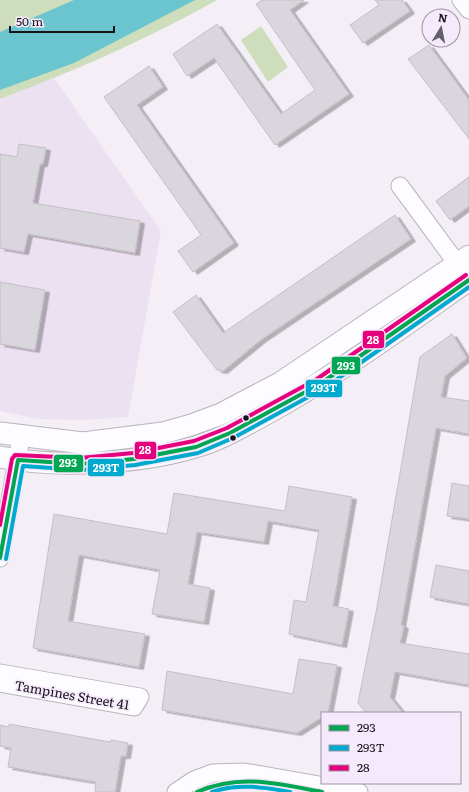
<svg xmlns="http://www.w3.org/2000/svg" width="469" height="792" font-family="Literata,serif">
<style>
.built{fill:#ece1f1}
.green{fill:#ceddbb}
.water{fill:#6bc5ce}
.building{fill:#dad6dd;stroke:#c4bfc6;filter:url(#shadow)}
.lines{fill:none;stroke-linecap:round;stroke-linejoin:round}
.minor-casing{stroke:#b9b4bb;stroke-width:19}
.major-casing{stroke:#b9b4bb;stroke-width:23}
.minor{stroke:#fdfcfe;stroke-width:17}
.major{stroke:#fdfcfe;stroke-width:21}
.bus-1-casing{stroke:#f5eafb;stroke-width:7}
.bus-2-casing{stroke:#f5eafb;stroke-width:7}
.bus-3-casing{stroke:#f5eafb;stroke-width:7}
.bus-1{stroke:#00a651;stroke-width:4}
.bus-2{stroke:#00a9ce;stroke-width:4}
.bus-3{stroke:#e5007d;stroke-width:4}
.bus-dot{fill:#171319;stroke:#f5eafb;stroke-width:1.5}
.labels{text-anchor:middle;stroke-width:3.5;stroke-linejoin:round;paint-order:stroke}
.street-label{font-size:13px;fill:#171319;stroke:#f5eafb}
.line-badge{stroke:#f5eafb;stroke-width:1.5}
.badge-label{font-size:11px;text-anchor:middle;font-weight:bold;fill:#fff}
</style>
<defs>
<filter id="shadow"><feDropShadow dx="4.5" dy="2.5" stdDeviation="0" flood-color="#0004"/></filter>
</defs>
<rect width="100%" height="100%" fill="#f4eef7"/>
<polygon class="built" points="54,78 161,231 128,417 81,420 38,419 0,411 0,99"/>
<g class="green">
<path d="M 0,0 L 217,0 C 148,39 74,71 0,99 Z"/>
<polygon points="261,26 288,67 268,82 241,40"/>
</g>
<polygon class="water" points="74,0 195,0 74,63 0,90 0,32"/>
<g class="building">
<polygon points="262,0 304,0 290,10 349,94 275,145 214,58 187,76 173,54 217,24 281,114 315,90 256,4"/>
<polygon points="375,0 402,0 410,11 363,43 350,25 379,5"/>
<polygon points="429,45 469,100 469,139 408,59"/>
<polygon points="149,66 163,87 137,105 234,243 193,272 178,251 201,235 104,97"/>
<polygon points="19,144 46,148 43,164 40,164 33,203 140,221 135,253 28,234 24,252 0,248 0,154 17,157"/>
<polygon points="469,177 469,206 450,220 436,201"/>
<polygon points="395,215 411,239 262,339 223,371 217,370 173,312 196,295 223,333"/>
<polygon points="0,282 45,290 35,350 0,344"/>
<polygon points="452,334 467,358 445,376 441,397 469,401 469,434 436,428 401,625 404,626 400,643 469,654 469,685 395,672 390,697 403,713 366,713 358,703 377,607 420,357"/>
<polygon points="452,483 469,486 469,519 447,516"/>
<polygon points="289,486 352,497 333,606 349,609 342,645 289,634 294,600 306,602 319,530 268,521 264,542 197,532 188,584 210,588 204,622 152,614 160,570 79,555 68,621 145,634 139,667 33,648 54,514 167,534 174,493 285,511"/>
<polygon points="436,565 469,571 469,604 430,597"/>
<polygon points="299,659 337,665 328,713 322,713 322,717 297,733 162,710 167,671 293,694"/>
<polygon points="9,724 104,741 111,742 111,740 128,743 126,756 121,756 115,792 95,792 96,782 8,767 11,748 0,746 0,725 9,727"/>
</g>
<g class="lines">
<g class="minor-casing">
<g id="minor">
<polyline points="461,0 469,10"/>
<polyline points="400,186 464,273"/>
<polyline points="0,558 21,437"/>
<polyline points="0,673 140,697 134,707 0,683"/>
<polyline points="176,792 194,780 213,773 244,772 359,792"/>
</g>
</g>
<g class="major-casing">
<g id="major">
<polyline points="0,433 83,443 163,433 191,425 221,414 280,383 469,256"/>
<path d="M 0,457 C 57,468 139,464 195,447 C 220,440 242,427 264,415 C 336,376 402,327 469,280"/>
</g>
</g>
<use href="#minor" class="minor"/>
<use href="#major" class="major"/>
<g class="bus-1-casing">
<g id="bus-1">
<polyline points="0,558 18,460 80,464 134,459 196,447 230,433 320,384 469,280"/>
<path d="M 197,792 C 240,773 278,784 322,792"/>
</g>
</g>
<g class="bus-2-casing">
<g id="bus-2">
<polyline points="6,559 23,466 81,470 135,465 198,453 233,438 323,389 469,287"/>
<path d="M 212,792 C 237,783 265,787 290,792"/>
</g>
</g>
<g class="bus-3-casing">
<polyline id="bus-3" points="0,525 12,459 15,455 80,458 133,453 194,441 227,428 317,379 466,275"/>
</g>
<use href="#bus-1" class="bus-1"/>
<use href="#bus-2" class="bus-2"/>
<use href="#bus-3" class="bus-3"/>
</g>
<g class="bus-dot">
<circle cx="246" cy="418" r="3.5"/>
<circle cx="233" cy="438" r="3.5"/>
</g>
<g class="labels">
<g class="street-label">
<text transform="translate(72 695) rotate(10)" y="5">Tampines Street 41</text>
</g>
</g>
<g class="line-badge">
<rect x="362" y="330" width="23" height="19" rx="4" fill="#e5007d"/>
<rect x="331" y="356" width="30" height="19" rx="4" fill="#00a651"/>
<rect x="305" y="379" width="38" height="19" rx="4" fill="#00a9ce"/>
<rect x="134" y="441" width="23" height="19" rx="4" fill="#e5007d"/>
<rect x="53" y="454" width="31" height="19" rx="4" fill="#00a651"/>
<rect x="87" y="458" width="38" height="19" rx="4" fill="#00a9ce"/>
</g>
<g class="badge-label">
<text x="373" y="344">28</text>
<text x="346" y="370">293</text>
<text x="324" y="392">293T</text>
<text x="145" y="454">28</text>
<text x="68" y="467">293</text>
<text x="106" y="472">293T</text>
</g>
<rect x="321" y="712" width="140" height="72" fill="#f5eafb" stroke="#9c94a1"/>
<rect x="329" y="725" width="20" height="6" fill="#00a651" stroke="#9c94a1"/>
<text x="357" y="732" font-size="12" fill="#171319">293</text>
<rect x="329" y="745" width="20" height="6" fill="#00a9ce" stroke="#9c94a1"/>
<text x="357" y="752" font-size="12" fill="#171319">293T</text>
<rect x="329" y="765" width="20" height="6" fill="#e5007d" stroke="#9c94a1"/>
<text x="357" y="772" font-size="12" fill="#171319">28</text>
<g transform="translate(441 28) rotate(10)"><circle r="19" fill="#f5eafb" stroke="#9c94a1"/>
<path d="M0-3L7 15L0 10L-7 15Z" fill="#646067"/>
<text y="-6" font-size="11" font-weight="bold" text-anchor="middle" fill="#171319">N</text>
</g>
<path d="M10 26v6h104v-6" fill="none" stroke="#171319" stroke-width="2"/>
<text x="16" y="26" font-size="12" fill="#171319" stroke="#f5eafb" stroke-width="3" paint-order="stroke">50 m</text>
</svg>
